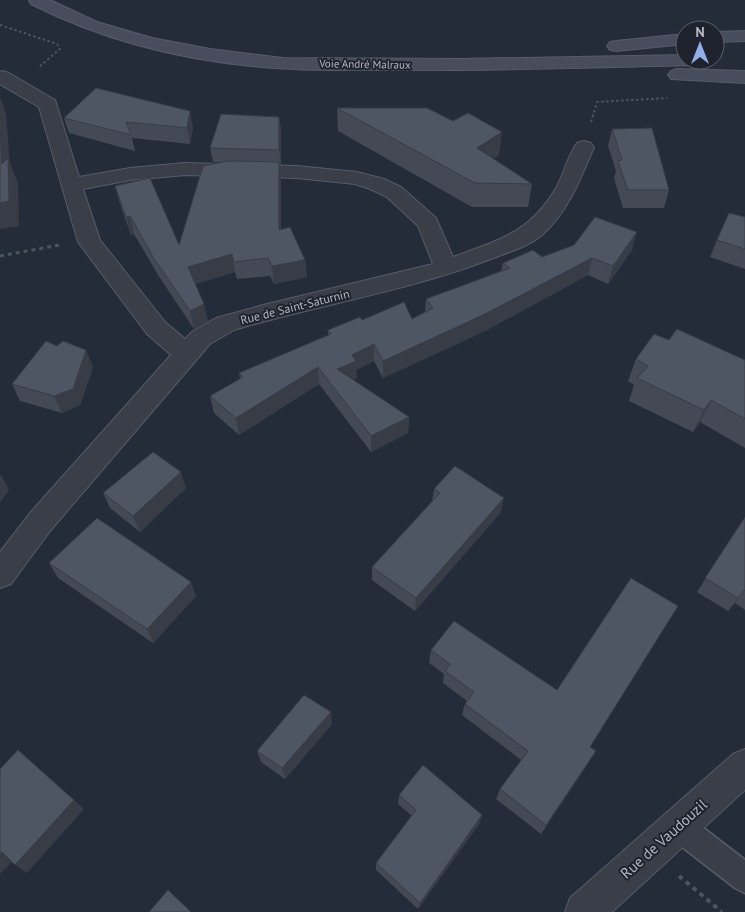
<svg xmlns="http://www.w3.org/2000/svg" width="745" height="912" font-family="'PT Sans',sans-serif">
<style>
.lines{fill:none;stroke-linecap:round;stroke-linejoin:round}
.service-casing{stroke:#575c67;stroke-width:3}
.minor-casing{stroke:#575c67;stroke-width:2}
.secondary-casing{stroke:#575c67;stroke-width:2}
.path-far2{stroke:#49575b;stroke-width:2;stroke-dasharray:2.5 2.5;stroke-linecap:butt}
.path-far1{stroke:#49575b;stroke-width:3;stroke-dasharray:4 4;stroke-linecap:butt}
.path{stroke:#49575b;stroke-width:4;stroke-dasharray:4.5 4.5;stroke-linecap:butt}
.service{fill:#393e49;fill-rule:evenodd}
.minor{fill:#393e49;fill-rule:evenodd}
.secondary{fill:#474d5c;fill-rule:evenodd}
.wall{fill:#434a56}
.shaded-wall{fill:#373c46}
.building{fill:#4e5664;stroke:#373c46}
.labels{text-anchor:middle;stroke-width:4;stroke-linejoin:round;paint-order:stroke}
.far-street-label{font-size:11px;fill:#b4b9c5;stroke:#1e232e}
.street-label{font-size:12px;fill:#b4b9c5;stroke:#1e232e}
.near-street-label{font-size:15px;fill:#b4b9c5;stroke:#1e232e}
</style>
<rect width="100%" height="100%" fill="#252c39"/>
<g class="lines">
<g class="service-casing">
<polygon id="service" points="678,812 688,816 745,860 745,893 735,888 668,836 664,826 668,816"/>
</g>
<g class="minor-casing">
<g id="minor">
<path d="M 2,71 L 9,73 L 55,100 L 79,177 L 130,168 L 185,163 L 297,166 L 357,172 L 384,179 L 401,187 L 436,218 L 453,257 C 498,240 530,233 556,188 C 564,174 567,157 577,143 L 584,141 L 591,143 L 594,147 C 581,178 568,212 542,235 C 528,247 508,252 491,259 C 408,291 319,305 234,330 L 210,344 L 50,531 L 11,584 L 0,588 L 0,552 L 30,513 L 171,355 L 147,334 L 78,242 L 39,107 L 0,84 L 0,72 ZM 185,175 L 297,178 L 355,184 L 370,189 L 387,197 L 418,226 L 433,264 L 263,305 L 216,318 L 192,332 L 185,339 L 165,322 L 100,240 L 83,189 L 130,180 Z"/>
<polygon points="745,749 745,790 612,912 565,912 570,898 733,754"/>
</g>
</g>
<g class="secondary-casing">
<g id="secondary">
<path d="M 29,0 L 50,0 L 97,22 L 152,38 L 210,49 L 283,58 L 460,59 L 685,55 L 685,60 L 712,60 L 709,64 L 703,65 C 599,67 496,71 392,70 C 359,69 327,71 294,69 C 203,65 112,45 31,4 Z"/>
<polygon points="745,31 745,41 715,42 715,32"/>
<polygon points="685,34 685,44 616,51 610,50 607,46 610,42 616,41"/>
<polygon points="677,69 745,71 745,83 671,79 668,75 671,71"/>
</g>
</g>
<g class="path-far2">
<polyline points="0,25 57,44 60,49 39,67"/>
<polyline points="591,122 597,102 667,98"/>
</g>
<polyline class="path-far1" points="0,256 59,245"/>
<polyline class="path" points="679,876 722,912"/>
<use href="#service" class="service"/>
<use href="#minor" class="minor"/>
<use href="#secondary" class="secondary"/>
</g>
<g class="wall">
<polygon points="337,108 499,155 493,159 532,184 528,207 472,207 338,131"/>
<polygon points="279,117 281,131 281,164 279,164 281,179 281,229 305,260 307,277 274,284 270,276 237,279 235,272 195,284 208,321 194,329 158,275 134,234 131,235 120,204 115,186 179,245 222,162 213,162 210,148"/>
<polygon points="64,118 193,127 190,144 132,138 135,151 69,133"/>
<polygon points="612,129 669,190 664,208 623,208 614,178 616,171 608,146"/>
<polygon points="745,217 745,269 710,257 717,240"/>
<polygon points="632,250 608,284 588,275 483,332 383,378 374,361 356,370 357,378 352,380 409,417 408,433 371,452 319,384 239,435 214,413 210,396 240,379 239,373 328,335 328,330 362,320 412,319 425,312 426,299 501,271 503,263 542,257"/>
<polygon points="669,340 745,360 745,448 700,422 693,432 629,401 634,385 628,381 636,359"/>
<polygon points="93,367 80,405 62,413 20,401 12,384"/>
<polygon points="186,488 140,532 110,508 103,493"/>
<polygon points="434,489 501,512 415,611 372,580 372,567 432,501"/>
<polygon points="745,517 745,610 735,603 728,611 697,592"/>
<polygon points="49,563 196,596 153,643 58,578"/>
<polygon points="431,650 590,747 589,762 541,834 496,799 500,789 521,760 462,715 465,704 467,701 443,683 444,674 429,663"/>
<polygon points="332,724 285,779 261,762 257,751"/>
<polygon points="399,795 482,815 479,824 418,909 376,870 376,863 412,816 398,804"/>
</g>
<g class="shaded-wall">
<polygon points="0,97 6,114 10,163 18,183 19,226 0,229 0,203 2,164 0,127"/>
<polygon points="190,111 193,127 190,144 187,128"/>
<polygon points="279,117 281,131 281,164 279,150"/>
<polygon points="502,132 499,155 474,171 477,148"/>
<polygon points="279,162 281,179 281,247 279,230"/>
<polygon points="130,216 134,234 131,235 126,217"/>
<polygon points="637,232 632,250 608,284 613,266"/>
<polygon points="232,254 235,272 192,285 188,267"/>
<polygon points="592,258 588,275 483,332 383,378 383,361"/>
<polygon points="305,260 307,277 274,284 272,266"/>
<polygon points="204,304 208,321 194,329 190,311"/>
<polygon points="374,344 374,361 356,370 357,378 338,386 337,369 352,355"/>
<polygon points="86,350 93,367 80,405 62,413 54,396"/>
<polygon points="318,367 319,384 239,435 236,418"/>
<polygon points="711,400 700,422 693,432 704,410"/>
<polygon points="409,417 408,433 371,452 371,436"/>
<polygon points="181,472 186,488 140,532 133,516"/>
<polygon points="1,475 9,490 0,503 0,476"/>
<polygon points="504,498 501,512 415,611 416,598"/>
<polygon points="191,582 196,596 153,643 147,629"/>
<polygon points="744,590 735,603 728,611 738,598"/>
<polygon points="331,712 332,724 285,779 282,768"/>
<polygon points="74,800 84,809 27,873 15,865"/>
<polygon points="482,815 479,824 418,909 420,903"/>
<polygon points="2,852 14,860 0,874 0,853"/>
</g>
<g class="building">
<polygon points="96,88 190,111 187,128 126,122 131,135 64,118"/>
<polygon points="337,108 427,108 453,121 468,113 502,132 477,148 532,184 475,183"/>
<polygon points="221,114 279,117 279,150 210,148"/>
<polygon points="0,127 2,164 8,158 9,201 0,203"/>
<polygon points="652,128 669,190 628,190 618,161 622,160 612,129"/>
<polygon points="228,161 279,162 279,230 290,227 305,260 272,266 268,258 234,262 232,254 188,267 204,304 190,311 153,257 130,216 126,217 115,186 150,178 179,245 203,166"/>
<polygon points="729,213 745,217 745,249 717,240"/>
<polygon points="595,217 637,232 613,266 592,258 485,314 383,361 374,344 352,355 356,361 337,369 409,417 371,436 318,367 236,418 210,396 243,377 239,373 331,334 328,330 360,317 362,320 404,302 412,319 433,308 426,299 510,268 503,263 533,250 542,257 574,245"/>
<polygon points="677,329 745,360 745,419 711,400 704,410 637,378 648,366 636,359 654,334 669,340"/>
<polygon points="46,341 57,346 63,341 86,350 73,389 54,396 12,384"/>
<polygon points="153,452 181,472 133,516 103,493"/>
<polygon points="455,466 504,498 416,598 372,567 440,493 434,489"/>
<polygon points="745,517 745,591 744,590 738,598 705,578"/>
<polygon points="97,518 191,582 147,629 49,563"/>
<polygon points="631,578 678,606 590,747 596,751 546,825 500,789 528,751 465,704 474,692 445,671 450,664 431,650 454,621 557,690"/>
<polygon points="304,695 331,712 282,768 257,751"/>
<polygon points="18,750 74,800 15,865 2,852 0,853 0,769"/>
<polygon points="423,765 482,815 420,903 376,863 416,810 399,795"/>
<polygon points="168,890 191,912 149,912"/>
</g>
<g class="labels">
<g class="far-street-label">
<text transform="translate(365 64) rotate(1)" y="4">Voie André Malraux</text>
</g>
<g class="street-label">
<text transform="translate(295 307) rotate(-14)" y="4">Rue de Saint-Saturnin</text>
</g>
<g class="near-street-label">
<text transform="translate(664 839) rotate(-42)" y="5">Rue de Vaudouzil</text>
</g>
</g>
<g transform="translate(700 45)"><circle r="24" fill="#1e232e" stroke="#5a5f6a"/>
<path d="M0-4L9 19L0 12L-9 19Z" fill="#92aeeb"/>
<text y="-8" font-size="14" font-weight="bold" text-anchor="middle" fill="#b4b9c5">N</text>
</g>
</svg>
